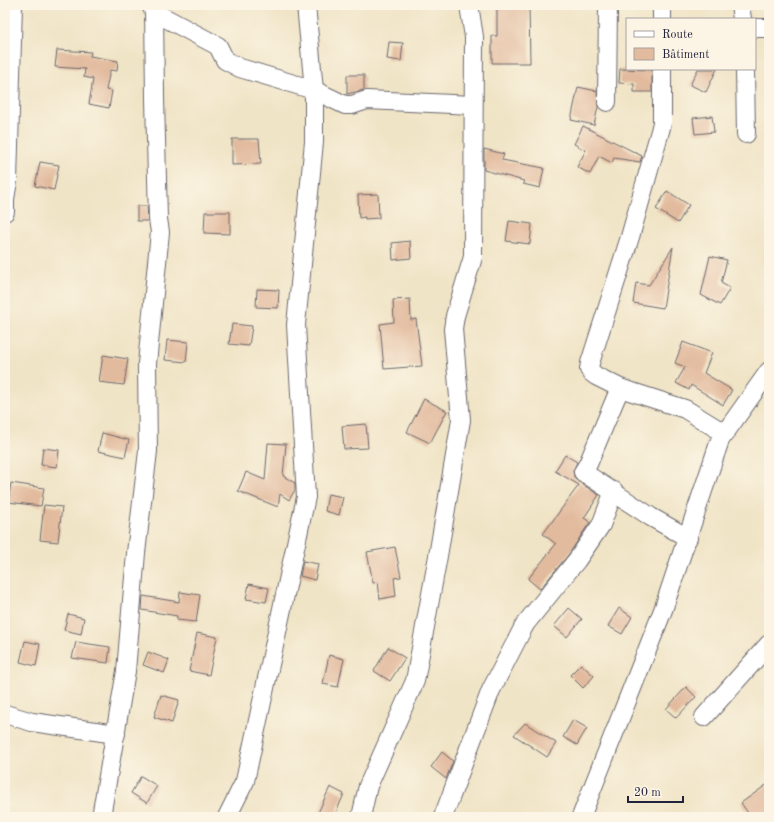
<svg xmlns="http://www.w3.org/2000/svg" width="774" height="822" font-family="'Old Standard TT',serif">
<style>
.building{fill:#e2ba9d}
.lines{fill:none;stroke-linecap:round;stroke-linejoin:round}
.minor-casing{stroke:#6a666c;stroke-width:20}
.minor{stroke:#fff;stroke-width:18}
</style>
<rect width="100%" height="100%" fill="#fcf5e5"/>
<filter id="ink" filterUnits="userSpaceOnUse"><feTurbulence type="fractalNoise" baseFrequency=".025" numOctaves="2"/><feDisplacementMap in="SourceGraphic" scale="8" xChannelSelector="R" yChannelSelector="G"/><feConvolveMatrix kernelMatrix="1 2 1 2 8 2 1 2 1" color-interpolation-filters="sRGB"/></filter>
<filter id="wash" filterUnits="userSpaceOnUse"><feTurbulence type="fractalNoise" baseFrequency=".012" numOctaves="4" result="noise"/><feDisplacementMap in="SourceGraphic" scale="16" xChannelSelector="R" yChannelSelector="G"/><feGaussianBlur stdDeviation="0.9" result="paint"/><feColorMatrix in="noise" values="0 0 0 0 0 0 0 0 0 0 0 0 0 0 0 0 0 1.4 0 .05"/><feComposite in="paint" operator="in"/></filter>
<g filter="url(#wash)">
<rect width="100%" height="100%" fill="#f0e4c6"/>
<g id="blocks">
<g class="building">
<polygon points="497,5 529,5 530,63 492,63 492,36 497,36"/>
<polygon points="389,42 403,43 401,61 387,59"/>
<polygon points="57,50 91,52 90,56 118,61 117,71 110,70 106,90 112,91 109,108 89,104 93,79 84,77 85,69 55,67"/>
<polygon points="620,69 652,70 652,92 634,92 634,84 619,83"/>
<polygon points="698,69 717,69 706,92 690,85"/>
<polygon points="347,75 364,75 364,90 347,94"/>
<polygon points="578,87 597,91 598,107 594,125 571,120"/>
<polygon points="712,116 714,132 695,134 693,118"/>
<polygon points="583,126 642,156 640,162 614,158 612,163 599,156 590,174 577,167 586,150 574,144"/>
<polygon points="232,139 259,139 261,164 232,165"/>
<polygon points="484,149 504,154 502,160 544,168 540,188 523,184 524,181 484,170"/>
<polygon points="40,162 59,165 54,190 35,186"/>
<polygon points="667,191 689,205 678,223 656,209"/>
<polygon points="378,194 379,218 365,219 365,217 359,218 358,195"/>
<polygon points="137,206 147,206 148,221 137,221"/>
<polygon points="205,212 230,212 230,234 204,233"/>
<polygon points="509,221 532,224 530,244 506,241"/>
<polygon points="410,241 411,258 393,260 392,243"/>
<polygon points="673,247 663,308 633,303 636,283 649,285"/>
<polygon points="710,256 727,260 721,283 730,288 720,305 701,295"/>
<polygon points="257,289 279,290 278,308 256,307"/>
<polygon points="410,299 411,320 416,319 422,366 384,369 380,324 394,322 393,300"/>
<polygon points="232,324 252,326 249,346 229,344"/>
<polygon points="167,340 188,342 186,362 165,360"/>
<polygon points="683,342 712,353 704,373 732,390 723,405 691,385 689,390 676,383 685,367 675,363"/>
<polygon points="103,355 128,359 124,385 99,382"/>
<polygon points="424,399 447,411 430,443 407,432"/>
<polygon points="366,424 368,448 344,449 342,426"/>
<polygon points="102,433 129,440 125,457 98,451"/>
<polygon points="268,443 286,444 283,476 295,483 295,490 289,500 280,494 278,507 238,491 246,472 265,480"/>
<polygon points="43,448 59,450 57,467 41,465"/>
<polygon points="565,455 577,462 573,471 574,477 577,481 599,495 584,518 590,522 569,554 540,589 528,579 556,544 543,534 579,485 555,471"/>
<polygon points="11,483 44,488 41,506 8,502"/>
<polygon points="328,494 343,497 339,515 325,511"/>
<polygon points="44,505 62,507 58,542 40,540"/>
<polygon points="395,547 401,577 394,578 396,596 380,599 378,582 373,583 367,552"/>
<polygon points="303,561 318,564 315,580 300,576"/>
<polygon points="249,584 269,588 266,602 246,599"/>
<polygon points="180,592 200,595 196,622 177,620 177,616 142,610 143,596 179,602"/>
<polygon points="569,608 582,619 567,637 554,626"/>
<polygon points="619,608 632,617 622,634 608,626"/>
<polygon points="68,614 84,618 81,634 64,630"/>
<polygon points="197,633 217,637 209,675 189,671"/>
<polygon points="25,641 40,644 36,666 20,662"/>
<polygon points="76,642 110,647 108,663 72,658"/>
<polygon points="388,647 405,658 390,681 374,671"/>
<polygon points="148,652 169,660 164,673 143,665"/>
<polygon points="329,655 344,659 338,687 323,684"/>
<polygon points="581,664 594,676 583,688 570,675"/>
<polygon points="686,687 696,697 676,718 666,709"/>
<polygon points="161,695 179,700 172,723 154,717"/>
<polygon points="573,720 587,728 577,745 563,737"/>
<polygon points="525,723 556,743 547,757 514,735"/>
<polygon points="442,752 453,761 446,779 431,767"/>
<polygon points="141,776 157,786 147,803 131,793"/>
<polygon points="769,783 769,817 751,817 741,803"/>
<polygon points="330,787 344,794 334,817 316,817"/>
</g>
</g>
</g>
<g filter="url(#ink)">
<use href="#blocks" fill-opacity="0" stroke="#6a666c" stroke-width="1"/>
<g class="lines">
<g class="minor-casing">
<g id="minor">
<polyline points="151,5 154,12 218,46 225,60 240,68 314,90 345,105 352,105 367,100 473,105"/>
<polyline points="740,5 742,19"/>
<polyline points="662,19 662,5"/>
<polyline points="755,28 769,28"/>
<polyline points="662,69 662,123 660,131 630,237 590,363 589,369 592,373 596,376 620,388 685,409 724,433"/>
<polyline points="745,69 746,134"/>
<polyline points="607,102 608,5"/>
<polyline points="5,212 5,199 8,181 13,5"/>
<polyline points="620,388 588,464 583,472 651,517 688,538"/>
<polyline points="5,714 32,722 116,734"/>
<polyline points="704,717 769,644"/>
<polyline points="101,817 126,671 136,553 148,451 147,364 160,232 158,219 155,99 154,5"/>
<polyline points="227,817 245,781 306,497 296,325 314,142 314,90 306,5"/>
<polyline points="361,817 368,786 415,681 438,556 461,420 453,329 455,316 473,257 474,37 469,5"/>
<polyline points="443,817 491,690 522,630 526,623 577,560 601,525 614,491"/>
<polyline points="581,817 663,610 720,440 769,371"/>
</g>
</g>
<use href="#minor" class="minor"/>
</g>
</g>
<rect width="774" height="822" fill="none" stroke="#fcf5e5" stroke-width="20"/>
<rect x="626" y="18" width="130" height="52" fill="#fcf5e5" stroke="#a5a1a1"/>
<rect x="634" y="31" width="20" height="6" fill="#ffffff" stroke="#a5a1a1"/>
<text x="662" y="38" font-size="12" fill="#22223b">Route</text>
<rect x="634" y="48" width="20" height="12" fill="#e2ba9d" stroke="#a5a1a1"/>
<text x="662" y="58" font-size="12" fill="#22223b">Bâtiment</text>
<path d="M628 796v6h55v-6" fill="none" stroke="#22223b" stroke-width="2"/>
<text x="634" y="796" font-size="12" fill="#22223b" stroke="#fcf5e5" stroke-width="3" paint-order="stroke">20 m</text>
</svg>
